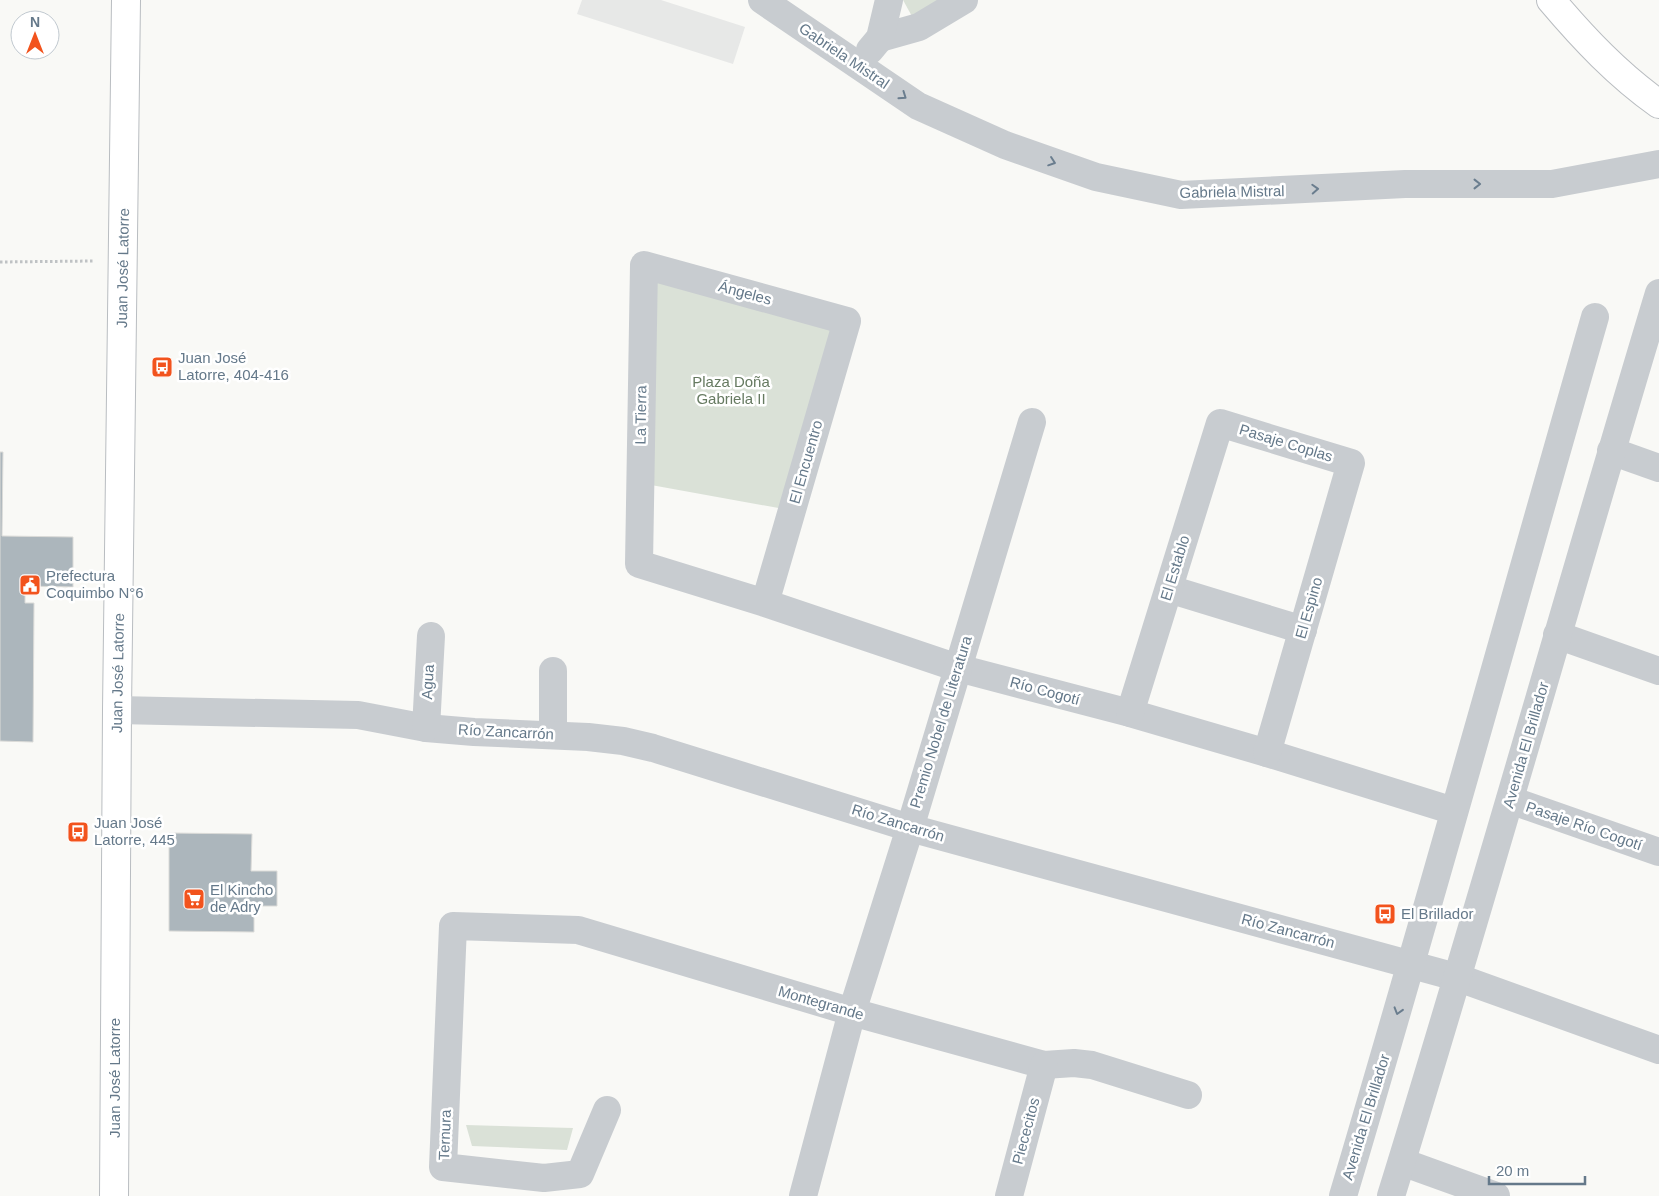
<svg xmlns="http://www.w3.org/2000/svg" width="1659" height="1196" font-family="Arial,sans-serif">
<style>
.built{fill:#e7e8e7}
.green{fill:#dae1d7}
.building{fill:#acb6bc;stroke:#dbdbd8}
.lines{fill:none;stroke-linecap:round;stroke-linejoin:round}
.major-casing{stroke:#b9bdc1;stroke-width:30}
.path{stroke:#bfc2c4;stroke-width:3;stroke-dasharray:2.5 2.5;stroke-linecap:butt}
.minor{stroke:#c8ccd0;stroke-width:28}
.major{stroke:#fff;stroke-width:28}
.oneway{stroke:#6a7d8e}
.labels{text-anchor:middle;stroke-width:5;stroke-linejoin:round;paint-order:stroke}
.street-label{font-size:15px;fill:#65798a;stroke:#fff}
.poi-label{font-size:15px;fill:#65798a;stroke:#fff;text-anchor:start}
.park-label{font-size:15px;fill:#667a61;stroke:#fff}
</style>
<rect width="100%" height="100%" fill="#f9f9f6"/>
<polygon class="built" points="582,0 661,0 745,27 733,64 577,14"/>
<g class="green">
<polygon points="903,0 947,0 914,20"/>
<polygon points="657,281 834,331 784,509 640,483"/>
<polygon points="466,1125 573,1128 567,1150 472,1146"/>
</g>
<g class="building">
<polygon points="0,452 3,452 2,536 73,537 73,587 25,586 25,603 34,603 33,742 0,741"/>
<polygon points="169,833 252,834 251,871 277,871 277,906 254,906 254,932 169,931"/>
</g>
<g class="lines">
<g class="major-casing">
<g id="major">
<path d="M 1551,0 C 1584,39 1618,75 1659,104"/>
<polyline points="114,1196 117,710 126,0"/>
</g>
</g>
<polyline class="path" points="0,262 93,261"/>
<g class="minor">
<polyline points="762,0 918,106 1005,145 1096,177 1181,195 1405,184 1552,184 1659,164"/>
<polyline points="880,38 919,27 964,0"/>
<polyline points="870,50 880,38 889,0"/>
<polyline points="1611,451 1659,468"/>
<polyline points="1169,589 1303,630"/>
<polyline points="765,603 847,321 644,265 639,564 765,603 958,668 1130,713 1267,753 1454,811"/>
<polyline points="1557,635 1659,671"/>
<polyline points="553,671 553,735"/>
<polyline points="117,710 358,715 426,728 474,732 588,737 623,741 653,748 910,828 1456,977 1659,1050"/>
<polyline points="1130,713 1220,423 1351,463 1267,753"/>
<polyline points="426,728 431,636"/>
<polyline points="1510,800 1659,852"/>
<polyline points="607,1110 580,1174 544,1178 443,1167 453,926 578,930 852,1012 1044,1065 1074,1063 1092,1065 1188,1095"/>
<polyline points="1402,1162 1496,1196"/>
<polyline points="803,1196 852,1012 910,828 1032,422"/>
<polyline points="1009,1196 1044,1065"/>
<path d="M 1343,1196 C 1430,904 1511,610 1595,317"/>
<path d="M 1391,1196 C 1484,896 1568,594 1659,293"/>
</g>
<use href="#major" class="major"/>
</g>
<defs><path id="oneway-chevron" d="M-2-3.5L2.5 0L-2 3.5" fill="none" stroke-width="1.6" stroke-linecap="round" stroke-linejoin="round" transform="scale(1.25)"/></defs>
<g class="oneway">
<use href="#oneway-chevron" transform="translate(903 96) rotate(35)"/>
<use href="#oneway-chevron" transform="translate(1052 162) rotate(19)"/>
<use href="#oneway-chevron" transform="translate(1477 184)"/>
<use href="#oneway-chevron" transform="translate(1315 189) rotate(-3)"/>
<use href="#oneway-chevron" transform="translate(1398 1011) rotate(107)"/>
</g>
<defs>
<g id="bus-square" transform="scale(1.125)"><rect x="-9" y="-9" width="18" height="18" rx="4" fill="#f2531d" stroke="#fff"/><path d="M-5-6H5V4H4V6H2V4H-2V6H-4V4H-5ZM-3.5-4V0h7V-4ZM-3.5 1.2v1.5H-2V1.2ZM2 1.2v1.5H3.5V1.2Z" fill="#fff"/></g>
<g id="civic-square" transform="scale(1.125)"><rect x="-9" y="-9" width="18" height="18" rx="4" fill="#f2531d" stroke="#fff"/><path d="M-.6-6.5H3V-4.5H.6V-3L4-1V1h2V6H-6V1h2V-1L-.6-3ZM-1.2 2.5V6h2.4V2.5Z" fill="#fff"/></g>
<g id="supermarket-square" transform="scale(1.125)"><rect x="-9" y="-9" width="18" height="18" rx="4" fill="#f2531d" stroke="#fff"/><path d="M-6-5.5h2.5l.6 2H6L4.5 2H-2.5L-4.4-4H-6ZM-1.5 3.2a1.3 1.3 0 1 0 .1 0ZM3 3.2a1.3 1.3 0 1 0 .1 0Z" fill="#fff"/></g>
</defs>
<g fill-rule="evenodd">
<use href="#bus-square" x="162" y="367"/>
<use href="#civic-square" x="30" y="585"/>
<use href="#bus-square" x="78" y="832"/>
<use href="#supermarket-square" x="194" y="899"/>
<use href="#bus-square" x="1385" y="914"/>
</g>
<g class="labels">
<g class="street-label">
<text transform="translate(844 56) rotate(34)" y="5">Gabriela Mistral</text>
<text transform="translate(1232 192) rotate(-1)" y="5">Gabriela Mistral</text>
<text transform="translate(123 268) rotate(-89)" y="5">Juan José Latorre</text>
<text transform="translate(745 293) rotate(15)" y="5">Ángeles</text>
<text transform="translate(641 415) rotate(-89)" y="5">La Tierra</text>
<text transform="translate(1286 443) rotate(17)" y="5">Pasaje Coplas</text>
<text transform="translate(806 462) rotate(-74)" y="5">El Encuentro</text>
<text transform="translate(1175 568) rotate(-73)" y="5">El Establo</text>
<text transform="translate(1309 608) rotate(-74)" y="5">El Espino</text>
<text transform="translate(118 673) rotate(-89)" y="5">Juan José Latorre</text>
<text transform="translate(428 682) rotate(-87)" y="5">Agua</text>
<text transform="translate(1045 691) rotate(15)" y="5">Río Cogotí</text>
<text transform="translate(941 722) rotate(-73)" y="5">Premio Nobel de Literatura</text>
<text transform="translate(506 732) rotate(3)" y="5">Río Zancarrón</text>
<text transform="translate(1526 745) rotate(-74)" y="5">Avenida El Brillador</text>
<text transform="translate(898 823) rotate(17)" y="5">Río Zancarrón</text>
<text transform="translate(1584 826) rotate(19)" y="5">Pasaje Río Cogotí</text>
<text transform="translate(1288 931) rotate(15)" y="5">Río Zancarrón</text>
<text transform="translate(821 1003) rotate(16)" y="5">Montegrande</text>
<text transform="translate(115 1078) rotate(-90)" y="5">Juan José Latorre</text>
<text transform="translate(1366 1117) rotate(-73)" y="5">Avenida El Brillador</text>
<text transform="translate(1026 1131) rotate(-75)" y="5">Piececitos</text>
<text transform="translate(445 1135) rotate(-88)" y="5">Ternura</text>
</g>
<g class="poi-label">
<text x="178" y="363">Juan José<tspan x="178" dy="17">Latorre, 404-416</tspan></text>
<text x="46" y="581">Prefectura<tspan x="46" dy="17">Coquimbo N°6</tspan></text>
<text x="94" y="828">Juan José<tspan x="94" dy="17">Latorre, 445</tspan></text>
<text x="210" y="895">El Kincho<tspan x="210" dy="17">de Adry</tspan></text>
<text x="1401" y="919">El Brillador</text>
</g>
<g class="park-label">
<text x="731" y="387">Plaza Doña<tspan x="731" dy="17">Gabriela II</tspan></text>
</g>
</g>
<g transform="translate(35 35)"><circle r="24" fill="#ffffff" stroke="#c1c9d0"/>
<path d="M0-4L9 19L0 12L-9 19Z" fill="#f2531d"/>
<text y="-8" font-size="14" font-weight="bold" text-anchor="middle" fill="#65798a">N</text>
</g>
<path d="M1489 1176v8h96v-8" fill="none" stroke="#65798a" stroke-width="2.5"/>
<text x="1496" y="1176" font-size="15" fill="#65798a" stroke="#ffffff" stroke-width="4" paint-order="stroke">20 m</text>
</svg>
